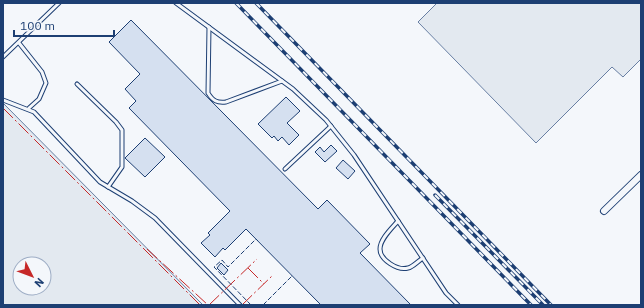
<svg xmlns="http://www.w3.org/2000/svg" width="644" height="308" font-family="'IBM Plex Sans',sans-serif">
<style>
.green{fill:#e3e9f0;stroke:#687fa3;fill-rule:evenodd}
.building{fill:#d5e0f0;stroke:#1d3f73}
.lines{fill:none;stroke-linecap:round;stroke-linejoin:round}
.service-casing{stroke:#1d3f73;stroke-width:5}
.minor-casing{stroke:#1d3f73;stroke-width:8}
.service{stroke:#f4f7fb;stroke-width:3}
.minor{stroke:#f4f7fb;stroke-width:6}
.rail-casing{stroke:#1d3f73;stroke-width:3.5}
.rail{stroke:#f4f7fb;stroke-width:2;stroke-dasharray:6;stroke-linecap:butt}
.fence{stroke:#1d3f73;stroke-width:1;stroke-dasharray:5 2;stroke-linecap:butt}
.power{stroke:#c62828;stroke-width:1;stroke-dasharray:14 3 2 3;stroke-linecap:butt}
</style>
<rect width="100%" height="100%" fill="#f4f7fb"/>
<g class="green">
<polygon points="437,3 641,3 641,59 623,77 612,67 536,143 418,22"/>
<path d="M 3,104 L 4,104 L 203,305 L 3,305 ZM 20,264 L 44,264 L 44,288 L 20,288 Z"/>
</g>
<g class="building">
<polygon points="131,20 318,209 327,200 370,244 360,253 411,305 321,305 246,229 225,250 223,248 215,257 201,243 210,235 208,233 230,211 129,108 136,101 125,89 140,74 109,42"/>
<polygon points="286,97 300,111 287,123 299,135 289,145 282,137 278,141 274,136 272,138 258,124"/>
<polygon points="145,138 165,157 145,177 125,158"/>
<polygon points="331,145 337,151 325,162 315,152 320,147 324,152"/>
<polygon points="343,160 355,171 348,179 336,168"/>
<polygon points="221,263 228,270 224,275 217,268"/>
</g>
<g class="lines">
<g class="service-casing">
<g id="service">
<polyline points="176,3 293,89 326,120 354,155 446,293 458,305"/>
<path d="M 209,27 L 208,93 C 213,101 217,103 226,102 L 282,81"/>
<polyline points="19,43 42,72 46,83 39,99 29,108"/>
<polyline points="3,57 59,3"/>
<polyline points="77,84 116,122 122,130 122,167 108,187"/>
<polyline points="3,100 34,112 100,182 132,201 155,218 240,305"/>
<polyline points="285,169 331,126"/>
<path d="M 398,221 C 392,228 380,239 380,249 C 380,260 398,271 408,268 C 413,267 418,261 423,258"/>
</g>
</g>
<g class="minor-casing">
<polyline id="minor" points="604,211 641,175"/>
</g>
<use href="#service" class="service"/>
<use href="#minor" class="minor"/>
<g class="rail-casing">
<g id="rail">
<polyline points="236,3 531,305"/>
<polyline points="256,3 551,305"/>
<polyline points="435,195 543,305"/>
</g>
</g>
<use href="#rail" class="rail"/>
<g class="fence">
<polyline points="251,305 214,267 222,260 228,267 256,239 258,241"/>
<polyline points="263,305 292,276 291,275"/>
</g>
<g class="power">
<polyline points="3,108 200,305"/>
<polyline points="147,249 208,305"/>
<polyline points="248,268 264,284"/>
<polyline points="209,305 257,259"/>
<polyline points="242,305 273,275"/>
</g>
</g>
<rect width="644" height="308" fill="none" stroke="#1d3f73" stroke-width="8"/>
<g transform="translate(32 276) rotate(132)"><circle r="19" fill="#f4f7fb" stroke="#9eadc5"/>
<path d="M0-3L7 15L0 10L-7 15Z" fill="#c62828"/>
<text y="-6" font-size="11" font-weight="bold" text-anchor="middle" fill="#1d3f73">N</text>
</g>
<path d="M14 30v6h100v-6" fill="none" stroke="#1d3f73" stroke-width="2"/>
<text x="20" y="30" font-size="12" fill="#1d3f73" stroke="#f4f7fb" stroke-width="3" paint-order="stroke">100 m</text>
</svg>
